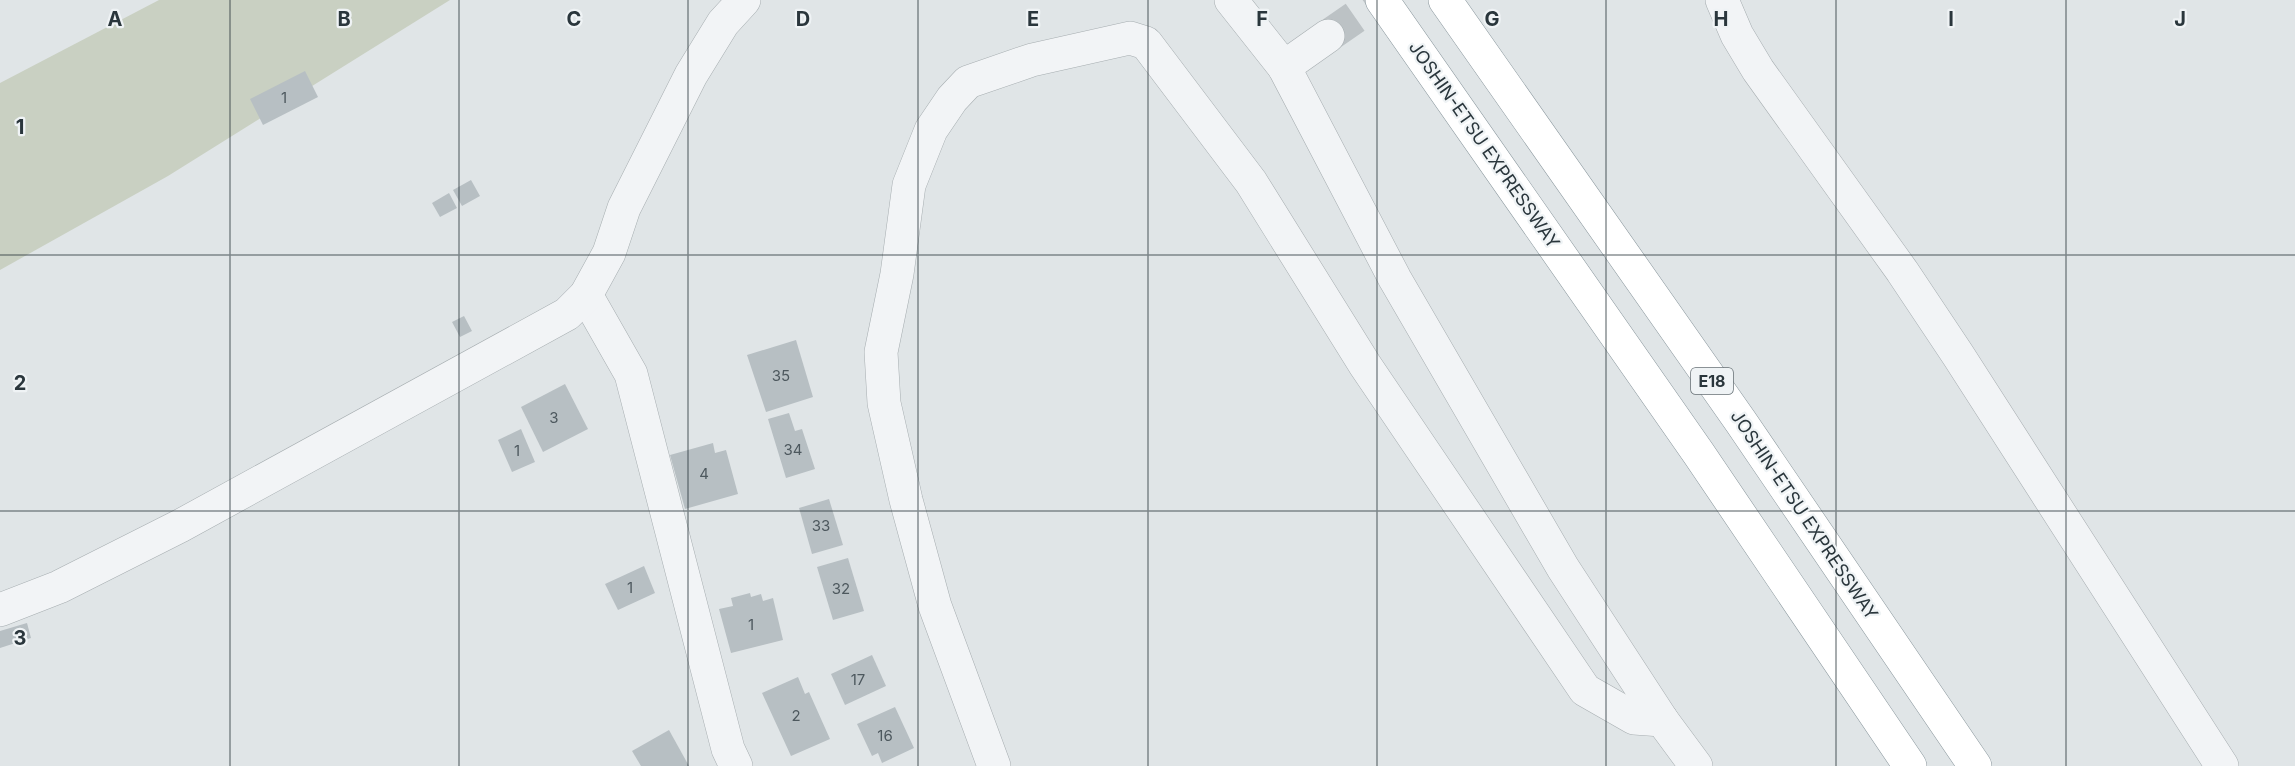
<svg xmlns="http://www.w3.org/2000/svg" width="2295" height="766" font-family="Inter,sans-serif">
<style>
.green{fill:#c9d0c2}
.building{fill:#b7bfc3}
.lines{fill:none;stroke-linecap:round;stroke-linejoin:round}
.minor-tunnel{stroke:#bcc2c5;stroke-width:33;stroke-dasharray:33 16;stroke-linecap:butt}
.minor-casing{stroke:#a6adb0;stroke-width:34}
.highway-casing{stroke:#89969c;stroke-width:34}
.minor{stroke:#f2f4f6;stroke-width:33}
.highway{stroke:#fff;stroke-width:33}
.grid{fill:none;stroke:#2a363c;stroke-width:1.5;stroke-opacity:0.55}
.labels{text-anchor:middle;stroke-width:4.5;stroke-linejoin:round;paint-order:stroke}
.number-label{font-size:15px;fill:#4d585e}
.shield{fill:#eff3f5;stroke:#656f74;stroke-width:1.5}
.shield-label{font-size:16px;font-weight:bold;fill:#2a363c}
.street-label{font-size:18px;fill:#2a363c;stroke:#eff3f5}
.grid-label{font-size:20px;text-anchor:middle;font-weight:bold;fill:#2a363c;stroke:#eff3f5;stroke-width:4.5;stroke-linejoin:round;paint-order:stroke}
</style>
<rect width="100%" height="100%" fill="#e0e5e7"/>
<polygon class="green" points="159,0 450,0 168,176 0,270 0,83"/>
<g class="building">
<polygon points="305,71 318,97 263,125 250,99"/>
<polygon points="471,180 480,196 462,206 453,190"/>
<polygon points="449,193 457,208 440,217 432,203"/>
<polygon points="464,316 472,331 460,337 452,322"/>
<polygon points="796,340 813,397 766,412 747,355"/>
<polygon points="565,384 588,429 543,452 521,407"/>
<polygon points="789,413 795,431 802,429 815,469 786,478 768,419"/>
<polygon points="521,429 535,462 512,472 498,440"/>
<polygon points="713,443 715,453 726,450 738,494 685,509 670,455"/>
<polygon points="829,499 843,545 812,554 799,508"/>
<polygon points="848,558 864,611 833,620 817,567"/>
<polygon points="644,566 655,593 618,610 605,584"/>
<polygon points="750,593 751,597 761,594 763,601 773,598 783,640 731,653 719,609 733,606 731,598"/>
<polygon points="27,623 31,638 0,648 0,631"/>
<polygon points="872,655 886,686 845,705 831,674"/>
<polygon points="798,677 805,694 809,692 830,739 791,756 762,693"/>
<polygon points="895,707 914,748 882,763 878,753 872,756 857,724"/>
<polygon points="669,730 689,766 641,766 632,751"/>
</g>
<g class="lines">
<polyline class="minor-tunnel" points="1328,36 1380,0"/>
<g class="minor-casing">
<g id="minor">
<polyline points="1231,0 1284,67 1395,279 1563,568 1662,720 1696,766"/>
<polyline points="1722,0 1737,35 1758,70 1902,271 1958,355 2222,766"/>
<polyline points="1284,67 1328,36"/>
<polyline points="586,295 631,374 728,749 736,766"/>
<polyline points="0,610 59,587 180,526 567,314 586,295 609,253 624,208 691,75 723,23 744,0"/>
<polyline points="994,766 935,606 906,500 884,403 881,352 897,274 909,185 931,130 952,99 968,82 1032,60 1130,38 1146,43 1251,182 1365,365 1585,690 1634,718 1662,720"/>
</g>
</g>
<g class="highway-casing">
<g id="highway">
<polyline points="1382,0 1699,454 1910,766"/>
<polyline points="1445,0 1741,422 1975,766"/>
</g>
</g>
<use href="#minor" class="minor"/>
<use href="#highway" class="highway"/>
</g>
<path class="grid" d="M 230,0 L 230,766M 459,0 L 459,766M 688,0 L 688,766M 918,0 L 918,766M 1148,0 L 1148,766M 1377,0 L 1377,766M 1606,0 L 1606,766M 1836,0 L 1836,766M 2066,0 L 2066,766M 0,255 L 2295,255M 0,511 L 2295,511"/>
<g class="labels">
<g class="number-label">
<text x="284" y="103">1</text>
<text x="781" y="381">35</text>
<text x="554" y="423">3</text>
<text x="793" y="455">34</text>
<text x="517" y="456">1</text>
<text x="704" y="479">4</text>
<text x="821" y="531">33</text>
<text x="630" y="593">1</text>
<text x="841" y="594">32</text>
<text x="751" y="630">1</text>
<text x="858" y="685">17</text>
<text x="796" y="721">2</text>
<text x="885" y="741">16</text>
</g>
<rect class="shield" x="1691" y="368" width="42" height="26" rx="4.5"/>
<g class="shield-label">
<text x="1712" y="387">E18</text>
</g>
<g class="street-label">
<text transform="translate(1484 145) rotate(55)" y="6">JOSHIN-ETSU EXPRESSWAY</text>
<text transform="translate(1804 515) rotate(56)" y="6">JOSHIN-ETSU EXPRESSWAY</text>
</g>
</g>
<g class="grid-label">
<text x="115" y="26">A</text>
<text x="344" y="26">B</text>
<text x="574" y="26">C</text>
<text x="803" y="26">D</text>
<text x="1033" y="26">E</text>
<text x="1262" y="26">F</text>
<text x="1492" y="26">G</text>
<text x="1721" y="26">H</text>
<text x="1951" y="26">I</text>
<text x="2180" y="26">J</text>
<text x="20" y="134">1</text>
<text x="20" y="390">2</text>
<text x="20" y="645">3</text>
</g>
</svg>
